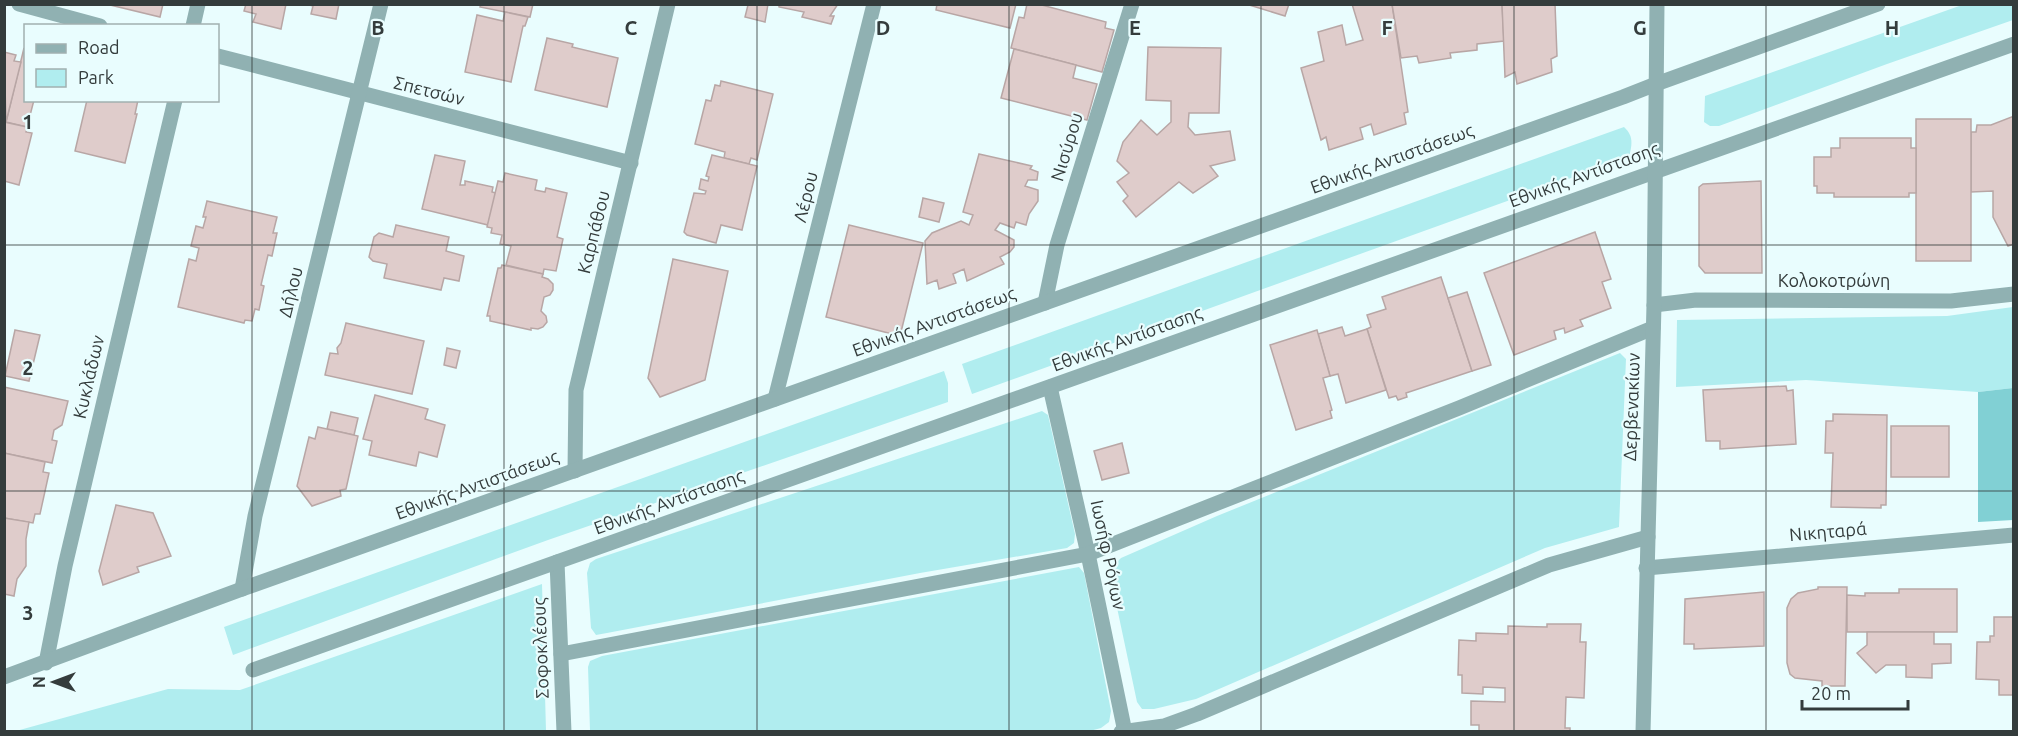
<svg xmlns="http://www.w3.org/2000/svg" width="2018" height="736" font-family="Ubuntu,sans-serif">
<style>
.green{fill:#b0edef}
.forest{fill:#81d0d4}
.building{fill:#dfcccb;stroke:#b8a6a5;stroke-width:1.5}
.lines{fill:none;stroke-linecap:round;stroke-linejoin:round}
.minor{stroke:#90b1b2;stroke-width:15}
.tertiary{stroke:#90b1b2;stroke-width:15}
.grid{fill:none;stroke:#343c3c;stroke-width:1.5;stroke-opacity:0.55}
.labels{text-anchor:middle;stroke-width:4.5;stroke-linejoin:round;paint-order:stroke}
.street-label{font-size:18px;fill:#343c3c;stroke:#e9fdfe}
.grid-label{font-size:20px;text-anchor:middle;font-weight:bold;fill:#343c3c;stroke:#e9fdfe;stroke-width:4.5;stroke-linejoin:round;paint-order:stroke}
</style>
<rect width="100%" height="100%" fill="#e9fdfe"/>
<g class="green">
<polygon points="1962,5 2013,5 2013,20 1887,64 1719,126 1710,126 1704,122 1705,96"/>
<path d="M 1624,127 C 1634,136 1632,145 1629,157 L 972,394 L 962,364 Z"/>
<polygon points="2013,307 2013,388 1978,392 1806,380 1676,387 1677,320 1947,316"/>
<polygon points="1620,353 1626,359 1619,527 1545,548 1196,699 1154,709 1142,709 1137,702 1112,584 1113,566 1121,558 1217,516"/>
<polygon points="944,371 948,383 948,402 548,540 233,655 224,627"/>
<polygon points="1042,411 1048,415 1075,534 1074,543 1067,548 920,573 607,633 596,635 591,628 587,573 590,563 596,559"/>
<polygon points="1079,567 1084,573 1111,711 1109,722 1101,728 1086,732 590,731 588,667 590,661 602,656"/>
<polygon points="542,584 546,731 16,731 168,689 240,690"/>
</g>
<polygon class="forest" points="2013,388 2013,520 1978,522 1978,392"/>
<g class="building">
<polygon points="106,4 163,4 160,17"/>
<polygon points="246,4 286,4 281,29 253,22 256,14 244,11"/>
<polygon points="306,4 339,4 336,19 311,14 313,6"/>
<polygon points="481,4 533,4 530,17 480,7"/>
<polygon points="745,4 768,4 765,22 745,17 748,5"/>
<polygon points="779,4 838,4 830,16 834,16 831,24 802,17 804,12 779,7"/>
<polygon points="937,4 1016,4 1010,28 936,10"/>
<polygon points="1027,4 1038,4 1106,22 1105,28 1114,30 1102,72 1011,48 1019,17 1024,18"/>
<polygon points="1246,4 1289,4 1285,16"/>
<polygon points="1352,4 1392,4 1408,112 1404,113 1406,124 1374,135 1371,124 1360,128 1363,139 1329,150 1326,137 1321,140 1301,68 1324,61 1318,32 1342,25 1346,45 1363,40"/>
<polygon points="1392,4 1502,4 1504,41 1477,44 1477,50 1450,53 1451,58 1419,63 1417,56 1401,58"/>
<polygon points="1502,4 1555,4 1557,56 1551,59 1552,72 1517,84 1515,72 1505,77"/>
<polygon points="505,12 528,17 525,26 523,26 511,82 465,72 477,15 503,21"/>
<polygon points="547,38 573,44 572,47 618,58 607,107 535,90"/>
<polygon points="1148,47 1221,48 1219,113 1189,113 1188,127 1195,135 1230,131 1235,160 1210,166 1218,176 1193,193 1179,182 1136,217 1123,201 1128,196 1117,182 1129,173 1117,161 1123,142 1141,120 1157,135 1171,122 1171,101 1146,100"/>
<polygon points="24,48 26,100 34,100 27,127 6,122"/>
<polygon points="1014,49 1076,65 1073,78 1097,84 1087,120 1001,98"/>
<polygon points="4,52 16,55 14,61 21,62 6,122"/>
<polygon points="721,81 773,94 757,160 751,158 749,164 724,158 725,152 695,144 706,100 711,101 715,85 720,86"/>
<polygon points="87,100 138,100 135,114 137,114 125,163 75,151"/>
<polygon points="2014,116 2014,244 2008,246 1993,217 1993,191 1971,192 1971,132 1976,132 1977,125 1991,125"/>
<rect x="1916" y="119" width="55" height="142"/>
<polygon points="4,122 27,127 26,132 32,133 19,185 4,181"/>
<polygon points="1840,138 1911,138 1911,148 1916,148 1916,193 1909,193 1909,197 1834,197 1834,193 1817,193 1817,186 1814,186 1814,157 1831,157 1831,148 1840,148"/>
<polygon points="979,154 1032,166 1030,169 1038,172 1037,180 1028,180 1025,186 1038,190 1038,201 1029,214 1026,225 1016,222 1014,228 1000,223 995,230 1014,240 1014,247 1010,252 1000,257 1004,264 967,281 964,269 953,274 956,283 939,289 937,280 927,284 925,241 932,233 961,221 969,225 973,215 963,212"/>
<polygon points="435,155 465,161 460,185 465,185 465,181 493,187 492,192 496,193 488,225 422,209"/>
<polygon points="712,155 757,166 742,230 721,225 716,243 687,235 684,232 694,193 705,194 706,191 699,189 701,179 708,181 709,177 706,176"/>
<polygon points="505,173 537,180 535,190 545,192 546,188 567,193 557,237 563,239 556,271 544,269 543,274 506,265 511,246 500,244 502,235 491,233 492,228 487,227 498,181 503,182"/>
<polygon points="1761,181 1762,273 1705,273 1699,266 1699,187 1703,184"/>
<polygon points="923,198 944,203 939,222 919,217"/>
<polygon points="207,201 277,217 273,233 277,233 272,256 268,255 261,285 264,286 259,310 255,309 252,321 245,320 244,323 178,307 189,259 196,261 199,248 191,246 196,226 203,228 206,217 203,217"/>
<polygon points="396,225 449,237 446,251 464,256 459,281 444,278 441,290 384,278 387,264 373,261 369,257 374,237 379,233 393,237"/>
<polygon points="849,225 923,243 900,336 826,317"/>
<polygon points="1595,232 1611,279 1602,282 1611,308 1580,320 1583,326 1565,333 1564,328 1554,331 1556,339 1514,355 1484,273"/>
<polygon points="673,259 728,271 705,380 660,397 648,378"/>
<polygon points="502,265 543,274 542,277 548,279 553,284 553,290 550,295 544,297 541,311 546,316 547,322 543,327 538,329 531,328 531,330 490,321 490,316 487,316 498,268 501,268"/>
<polygon points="1441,277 1472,371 1406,393 1407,397 1398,400 1396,396 1389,398 1367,329 1371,327 1367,315 1386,309 1382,297"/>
<polygon points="1467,292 1491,365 1472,371 1448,298"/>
<polygon points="346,323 424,341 412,394 325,375 330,353 338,354 337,348 341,343"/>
<polygon points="1342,327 1345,336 1367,329 1386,390 1346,403 1338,374 1330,376 1318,334"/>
<polygon points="15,330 40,335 29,381 5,376"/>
<polygon points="1317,330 1330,376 1323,378 1332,410 1330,411 1332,418 1296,430 1270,345"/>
<polygon points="447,348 460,351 456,368 444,365"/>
<polygon points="1786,386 1787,391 1793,390 1796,444 1720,449 1720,441 1706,441 1703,390"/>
<polygon points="4,387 68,401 62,425 54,430 52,440 57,441 52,463 4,453"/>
<polygon points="375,395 428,409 425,419 445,425 437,457 419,452 416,466 369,455 372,441 363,439"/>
<polygon points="331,412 358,418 354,435 327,429"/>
<polygon points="1833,414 1887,415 1886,505 1881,505 1881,508 1831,507 1833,453 1825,453 1826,421 1833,421"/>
<rect x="1891" y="426" width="58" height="51"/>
<polygon points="318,427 358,436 346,489 340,490 341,496 312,506 297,486 309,437 315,439"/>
<polygon points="1122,443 1129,473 1102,480 1094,451"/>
<polygon points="4,453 45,462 43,472 49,473 40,514 35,514 33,523 4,518"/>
<polygon points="116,505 153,513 171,556 137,567 139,572 103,585 99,571"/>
<polygon points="4,518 29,522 26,539 26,566 17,579 14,596 4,594"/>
<polygon points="1818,587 1847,587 1845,686 1822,686 1822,681 1795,678 1790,674 1787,663 1787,608 1791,599 1798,593 1818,589"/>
<polygon points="1899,589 1957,589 1957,632 1847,632 1847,595 1865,596 1865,593 1899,593"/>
<polygon points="1764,592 1764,646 1694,649 1694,644 1684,644 1685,599"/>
<polygon points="1994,617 2014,617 2014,695 1999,695 1999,680 1976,679 1977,642 1990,642 1990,636 1994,636"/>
<polygon points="1547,624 1581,624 1580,642 1586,642 1584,698 1566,697 1565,728 1570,728 1570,732 1479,732 1479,725 1471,725 1471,701 1505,702 1505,688 1483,687 1483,694 1462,693 1462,675 1458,675 1459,640 1476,641 1476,633 1508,634 1508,626 1547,627"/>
<polygon points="1867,632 1934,632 1934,644 1951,644 1951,663 1932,664 1932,678 1906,677 1906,665 1886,665 1876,673 1857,653 1867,645"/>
</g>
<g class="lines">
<g class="minor">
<polyline points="19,4 100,26"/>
<polyline points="193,26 198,4"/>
<polyline points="218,56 631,163"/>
<polyline points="1045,303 1057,245 1132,4"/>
<polyline points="1654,305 1696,300 1951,301 2014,294"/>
<polyline points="1050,387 1088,554 1125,732"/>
<polyline points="775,399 874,4"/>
<polyline points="575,471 576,390 668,4"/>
<polyline points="557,562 564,732"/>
<polyline points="1646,568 2014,535"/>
<polyline points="242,589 255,516 381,4"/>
<polyline points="561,654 1088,554 1459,408 1653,328"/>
<polyline points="46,663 65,566 175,100"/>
<polyline points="253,670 2014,44"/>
<polyline points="1121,732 1164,726 1197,714 1549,565 1648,537"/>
</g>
<g class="tertiary">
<polyline points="4,677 242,589 1623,97 1656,84 1878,4"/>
<polyline points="1643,732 1654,305 1657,4"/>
</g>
</g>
<path class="grid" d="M 252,4 L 252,732M 504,4 L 504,732M 757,4 L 757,732M 1009,4 L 1009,732M 1261,4 L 1261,732M 1514,4 L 1514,732M 1766,4 L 1766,732M 4,245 L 2014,245M 4,491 L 2014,491"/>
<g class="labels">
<g class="street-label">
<text transform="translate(429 91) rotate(14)" y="6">Σπετσών</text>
<text transform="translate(1067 147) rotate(-73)" y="6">Νισύρου</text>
<text transform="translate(1392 159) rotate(-20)" y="6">Εθνικής Αντιστάσεως</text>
<text transform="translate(1584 175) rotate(-20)" y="6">Εθνικής Αντίστασης</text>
<text transform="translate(806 197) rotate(-76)" y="6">Λέρου</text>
<text transform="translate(594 232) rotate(-76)" y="6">Καρπάθου</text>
<text x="1834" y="287">Κολοκοτρώνη</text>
<text transform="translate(291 292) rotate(-76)" y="6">Δήλου</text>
<text transform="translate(934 322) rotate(-20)" y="6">Εθνικής Αντιστάσεως</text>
<text transform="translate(1127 339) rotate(-20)" y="6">Εθνικής Αντίστασης</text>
<text transform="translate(89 377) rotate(-77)" y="6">Κυκλάδων</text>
<text transform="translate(1632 407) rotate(-88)" y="6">Δερβενακίων</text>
<text transform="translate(477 485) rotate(-20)" y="6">Εθνικής Αντιστάσεως</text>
<text transform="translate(669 502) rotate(-20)" y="6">Εθνικής Αντίστασης</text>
<text transform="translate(1828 532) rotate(-5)" y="6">Νικηταρά</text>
<text transform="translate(1108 555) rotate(78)" y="6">Ιωσήφ Ρόγων</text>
<text transform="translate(541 648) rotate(-92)" y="6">Σοφοκλέους</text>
</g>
</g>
<g class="grid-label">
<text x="378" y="35">B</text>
<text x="631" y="35">C</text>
<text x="883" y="35">D</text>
<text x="1135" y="35">E</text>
<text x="1387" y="35">F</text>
<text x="1640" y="35">G</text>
<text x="1892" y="35">H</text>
<text x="28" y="129">1</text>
<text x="28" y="375">2</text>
<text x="28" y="620">3</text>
</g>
<rect width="2018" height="736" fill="none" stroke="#343c3c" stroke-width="12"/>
<rect x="24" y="24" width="195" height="78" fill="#e9fdfe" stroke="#a1b0b0" stroke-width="1.5"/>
<rect x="36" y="44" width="30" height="9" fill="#90b1b2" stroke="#a1b0b0" stroke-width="1.5"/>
<text x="78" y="54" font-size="18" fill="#343c3c">Road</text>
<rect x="36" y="69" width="30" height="18" fill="#b0edef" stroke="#a1b0b0" stroke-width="1.5"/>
<text x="78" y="84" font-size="18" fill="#343c3c">Park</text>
<g transform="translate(54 682) rotate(270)" stroke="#e9fdfe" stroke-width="4.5" paint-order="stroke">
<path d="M0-4.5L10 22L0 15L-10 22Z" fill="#343c3c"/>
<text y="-9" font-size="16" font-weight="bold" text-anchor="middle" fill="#343c3c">N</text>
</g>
<path d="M1802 700v9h106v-9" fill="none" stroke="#343c3c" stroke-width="3"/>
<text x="1811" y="700" font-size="18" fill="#343c3c" stroke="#e9fdfe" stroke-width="4.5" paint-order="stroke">20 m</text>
</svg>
